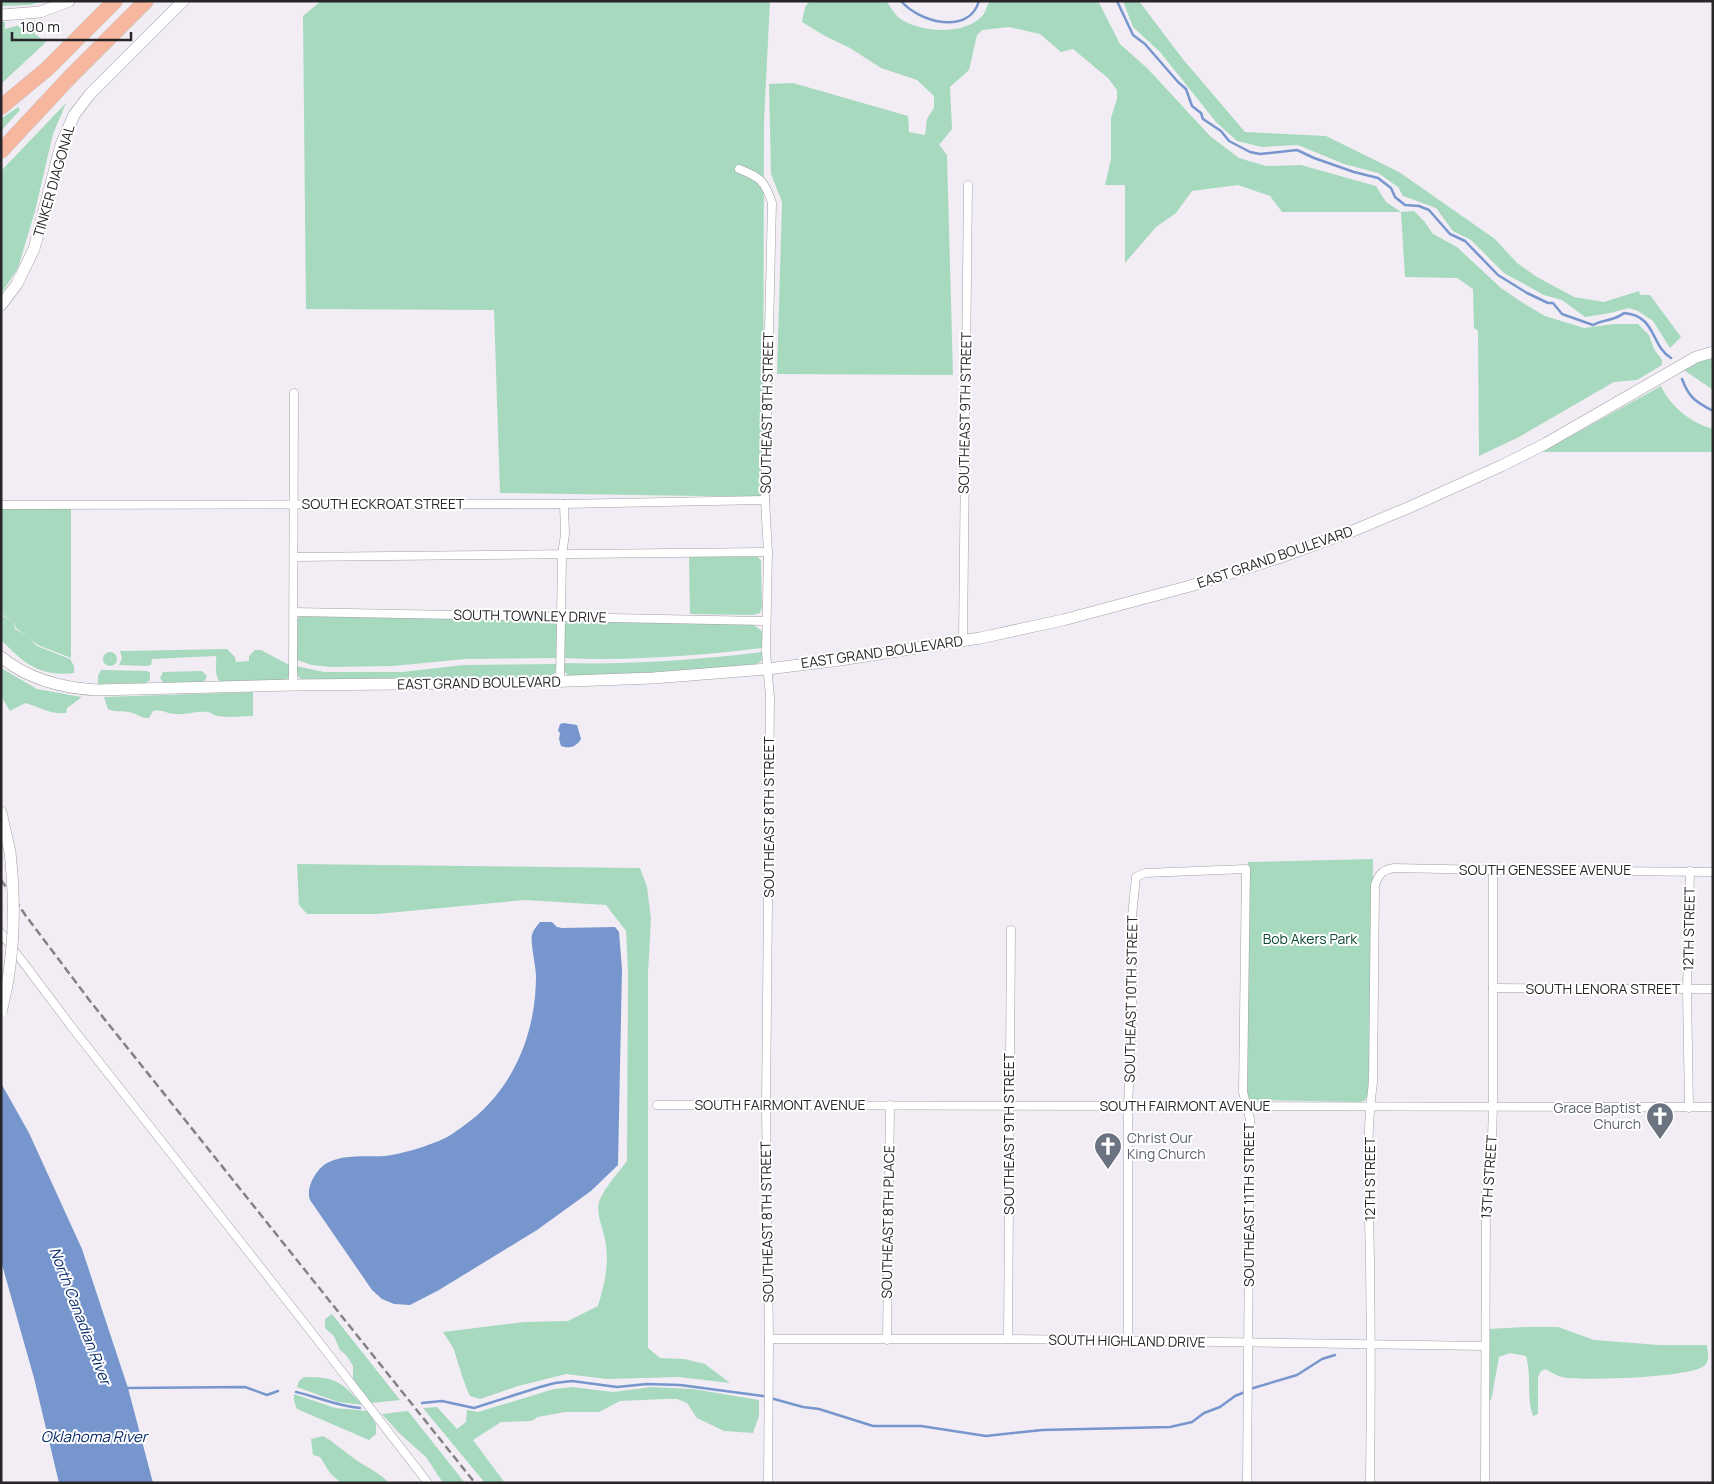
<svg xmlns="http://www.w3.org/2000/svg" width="1714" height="1484" font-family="Manrope,sans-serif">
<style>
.green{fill:#a7d9bf}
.water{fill:#7796cd}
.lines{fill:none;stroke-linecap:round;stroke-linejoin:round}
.stream{stroke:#7796cd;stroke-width:2.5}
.street-casing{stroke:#a39fa6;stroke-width:9}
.secondary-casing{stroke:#a39fa6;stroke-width:12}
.highway-casing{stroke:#cbcbcb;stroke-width:16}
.street{stroke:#fff;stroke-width:8}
.secondary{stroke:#fff;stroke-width:11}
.highway{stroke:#f7b69e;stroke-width:15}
.rail{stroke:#848186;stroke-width:2.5;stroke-dasharray:8 4;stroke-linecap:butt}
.secondary-bridge-casing{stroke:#a39fa6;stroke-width:12;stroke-linecap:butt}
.secondary-bridge{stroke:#fff;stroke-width:11}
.labels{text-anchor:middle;stroke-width:4;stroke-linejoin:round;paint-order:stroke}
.street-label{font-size:14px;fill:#272528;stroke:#fff}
.park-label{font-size:14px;fill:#0e4931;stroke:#fff}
.worship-label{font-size:14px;fill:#5b616d;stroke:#fff;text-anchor:end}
.water-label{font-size:15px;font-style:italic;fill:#072a6a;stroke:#fff}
</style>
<rect width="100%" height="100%" fill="#f2edf4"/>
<g class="green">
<polygon points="1,1 45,1 29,5 1,6"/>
<polygon points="321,1 770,1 764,122 763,497 500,493 494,310 306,309 303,16"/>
<path d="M 810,1 L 886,1 C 890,6 894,13 898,17 C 918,33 966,36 983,15 C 986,11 987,5 990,1 L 1098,1 L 1120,44 L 1148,69 L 1210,136 L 1239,158 L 1266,166 L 1301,165 L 1376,186 L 1386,202 L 1401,212 L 1414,211 L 1424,221 L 1433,234 L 1457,247 L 1501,288 L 1520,301 L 1545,316 L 1584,328 L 1614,324 L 1638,324 L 1649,335 L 1654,349 L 1662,360 L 1662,365 L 1637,380 L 1614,382 L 1519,437 L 1479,456 L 1478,331 L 1474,328 L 1473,289 L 1457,278 L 1405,277 L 1401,212 L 1282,212 L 1270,196 L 1238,185 L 1192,191 L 1176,213 L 1156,227 L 1125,263 L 1125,185 L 1105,185 L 1111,159 L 1111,118 L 1117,99 L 1117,90 L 1108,78 L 1073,49 L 1061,52 L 1040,34 L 1009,27 L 982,30 L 977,35 L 969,70 L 950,87 L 952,129 L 940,144 L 938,143 L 947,155 L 953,375 L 777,374 L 782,202 L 771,174 L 769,84 L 793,83 L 908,116 L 909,132 L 925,135 L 927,119 L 934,108 L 934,96 L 917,80 L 881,68 L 850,48 L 825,36 L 802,22 L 805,7 Z"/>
<polygon points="1123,1 1139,1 1182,58 1245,132 1326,136 1399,172 1495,239 1517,263 1537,277 1574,297 1604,302 1639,291 1640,295 1650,295 1681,337 1670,348 1653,321 1638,311 1629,308 1610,313 1585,317 1562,300 1544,295 1504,273 1471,240 1453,231 1436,208 1403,196 1398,187 1378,173 1344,164 1298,145 1262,147 1237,141 1216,122 1160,52 1133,27"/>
<polygon points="35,21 35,34 46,42 1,84 1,22 5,22 5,29"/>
<polygon points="66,103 53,134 35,211 18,268 1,294 1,171"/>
<polygon points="18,107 20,110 1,131 1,119"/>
<polygon points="1704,358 1713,359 1713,390 1684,370"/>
<path d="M 1661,386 C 1671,407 1691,423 1713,429 L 1713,452 L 1542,452 Z"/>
<polygon points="1,508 71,508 71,658 38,645 16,628 14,622 1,614"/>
<polygon points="689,556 758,557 761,561 762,607 760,613 753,615 690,614"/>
<path d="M 1,615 L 14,622 L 15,629 L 27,636 L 37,646 L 70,659 L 74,666 L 74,673 C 39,677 24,663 1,640 Z"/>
<polygon points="308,615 552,620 557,625 557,658 466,659 393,666 332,667 312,665 297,660 297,620 299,617"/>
<path d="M 568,621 L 752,624 L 762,631 L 762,648 C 697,656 629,661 563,658 L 564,626 Z"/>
<path d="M 227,649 L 235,657 L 236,662 L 249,661 L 249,656 L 255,650 L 261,650 L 291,666 L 290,676 L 285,681 L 222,683 C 213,677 217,665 216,656 L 152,659 L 151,665 L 146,666 L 119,665 L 122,658 L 120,651 L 124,651 Z"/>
<path d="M 762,652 C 762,659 763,662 756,664 L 683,672 L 569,676 L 564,671 L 563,663 C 630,665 696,660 762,652 Z"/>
<circle cx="110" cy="659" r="7"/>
<polygon points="557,664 555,673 548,677 302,680 298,676 296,666 324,672 402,672 464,665"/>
<path d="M 1,668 L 37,689 L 82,697 L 67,708 L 66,713 C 51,715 40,707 25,703 L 10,711 L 1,696 Z"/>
<polygon points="101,670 147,671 150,673 150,680 146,683 98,684 98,676"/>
<polygon points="202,671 207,676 204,682 165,683 163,682 160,678 163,672"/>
<path d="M 253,692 L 253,716 C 241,716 229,718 217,716 C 213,715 211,712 207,712 C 196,711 186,715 176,714 C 166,714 163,709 153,711 L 149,718 C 142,718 140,716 133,713 C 125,710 117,713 108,709 L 104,697 Z"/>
<polygon points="1373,859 1371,1016 1368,1096 1364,1101 1359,1102 1250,1100 1247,1097 1245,1090 1248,862"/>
<path d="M 297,864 L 640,868 L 647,887 L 651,919 L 648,973 L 648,1348 L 660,1358 L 684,1359 L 705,1364 L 730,1383 L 679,1377 L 607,1379 L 566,1374 L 518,1386 L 480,1399 L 470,1396 C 463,1381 459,1365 454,1350 C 452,1344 446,1338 443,1332 L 524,1322 L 568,1321 L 598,1306 C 604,1286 609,1266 606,1245 C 605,1231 594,1213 600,1199 C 606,1186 618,1173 627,1161 L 628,972 L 626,931 L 606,905 L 525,900 L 377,914 L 307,914 L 299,905 Z"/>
<polygon points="332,1314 400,1400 371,1403 353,1379 353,1366 346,1355 340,1350 334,1336 325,1328 325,1319"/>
<path d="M 1528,1327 L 1558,1327 L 1594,1340 L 1659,1345 L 1707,1345 C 1708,1352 1710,1361 1704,1366 C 1688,1378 1589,1380 1567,1378 C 1560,1377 1551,1373 1546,1369 L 1541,1371 L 1538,1377 L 1538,1414 L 1533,1416 C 1526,1397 1532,1376 1526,1356 L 1510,1353 L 1499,1357 L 1491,1401 L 1488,1394 L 1488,1329 Z"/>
<path d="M 304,1377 C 337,1377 341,1382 363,1405 L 338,1402 L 297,1387 L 299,1381 Z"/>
<polygon points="572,1387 613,1392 652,1387 693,1389 759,1400 759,1416 753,1433 724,1431 697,1418 687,1403 677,1399 665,1399 620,1401 599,1412 565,1412 538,1417 531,1421 501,1422 473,1440 505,1483 485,1483 423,1408 437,1407 457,1429 466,1422 467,1410 478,1412 554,1389"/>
<polygon points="294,1394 335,1408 368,1411 376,1424 376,1434 369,1440 297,1409 294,1401"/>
<polygon points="408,1411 465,1483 443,1483 426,1457 399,1433 382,1414"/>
<path d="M 323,1436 C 334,1442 342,1450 352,1457 C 365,1467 378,1471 389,1483 L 341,1483 L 330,1473 L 320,1457 L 313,1455 L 311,1439 Z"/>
</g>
<g class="water">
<path d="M 564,723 L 577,725 L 581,739 C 576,747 570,749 561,746 L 559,739 L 560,733 L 558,731 L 560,724 Z"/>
<path d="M 540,922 L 552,922 L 557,927 L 562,928 L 615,927 L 619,932 L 622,969 L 618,1165 L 591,1191 L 537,1230 L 439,1290 L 410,1305 L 394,1304 L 382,1299 L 372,1290 L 310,1200 C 305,1188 317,1167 329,1162 C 346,1154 366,1157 385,1156 C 402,1154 428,1146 443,1139 C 450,1136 456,1131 462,1127 C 512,1093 536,1035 536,976 C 536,967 530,941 532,935 C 533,930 537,926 540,922 Z"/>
<polygon points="1,1083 29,1133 82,1249 128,1388 153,1483 59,1483 34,1378 1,1261"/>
</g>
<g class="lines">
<g class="stream">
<path d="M 901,1 C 919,22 969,36 979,1"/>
<path d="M 1117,1 L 1133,35 L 1145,44 L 1178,82 L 1186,89 L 1192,106 L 1201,113 L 1203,119 L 1221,131 L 1229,141 L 1250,152 L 1260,154 L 1297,150 L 1314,158 L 1354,172 L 1378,178 L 1391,188 L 1395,197 L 1405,205 L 1419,206 L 1429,210 L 1450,234 L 1465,241 L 1498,275 L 1527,293 L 1548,303 L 1553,303 L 1562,314 L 1593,325 C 1603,319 1615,321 1624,313 C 1657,316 1650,345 1671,358"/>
<path d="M 1682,379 C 1689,398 1696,402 1713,411"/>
<polyline points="127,1388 245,1387 267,1395 278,1391"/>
<polyline points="1250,1389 1297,1375 1322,1359 1335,1355"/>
<path d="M 296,1392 C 318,1397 337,1406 360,1408"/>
<polyline points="422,1403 442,1401 474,1408 540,1387 555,1383 572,1381 617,1387 647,1384 680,1385 763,1396 803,1407 819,1409 873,1426 921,1426 986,1436 1042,1430 1170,1427 1192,1422 1204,1413 1220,1407 1235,1396 1245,1392"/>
</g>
<g class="street-casing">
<g id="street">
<path d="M 739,169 C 760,177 765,181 772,203 L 765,500 L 768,552 L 766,652 L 770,697 L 766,1106 L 769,1339 L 768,1483"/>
<polyline points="1,505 564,504 765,500"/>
<polyline points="294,557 768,552"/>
<polyline points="294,612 766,621"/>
<polyline points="963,640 968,185"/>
<polyline points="560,681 562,555 565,534 564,504"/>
<polyline points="293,685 294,393"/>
<polyline points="1,933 74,1030 309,1329 428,1483"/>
<polyline points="1493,988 1713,989"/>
<polyline points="657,1105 1713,1107"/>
<polyline points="1689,1108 1687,989 1690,871"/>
<polyline points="769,1339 1008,1339 1485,1346"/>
<polyline points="1008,1339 1011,930"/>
<polyline points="887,1340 890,1105"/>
<polyline points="1128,1341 1128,1106 1132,1019 1132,916 1136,877 1145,873 1246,869 1243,1092 1250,1119 1247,1483"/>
<path d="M 1370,1483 C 1371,1409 1371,1335 1370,1261 C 1369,1202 1365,1141 1373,1082 L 1375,885 C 1379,873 1383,870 1394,868 L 1493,870 L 1713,872"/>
<polyline points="1485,1483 1486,1192 1492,1137 1493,1107 1493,870"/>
</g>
</g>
<g class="secondary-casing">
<g id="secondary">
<polyline points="1,15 40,12 69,1"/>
<polyline points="1,305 17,284 34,249 61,145 74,115 90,94 183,1"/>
<path d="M 1,657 C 29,680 62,688 97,690 L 293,685 L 515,683 L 653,678 L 767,669 L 840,660 L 980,638 L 1063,620 L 1190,586 L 1278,558 L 1355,530 L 1410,507 L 1501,466 L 1545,444 L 1696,357 L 1713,352"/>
<polyline points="1,812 10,852"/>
</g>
</g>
<g class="highway-casing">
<g id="highway">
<polyline points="1,107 47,69 115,1"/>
<polyline points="1,151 70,77 146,1"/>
</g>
</g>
<use href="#street" class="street"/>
<use href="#secondary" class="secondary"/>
<use href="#highway" class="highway"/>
<polyline class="rail" points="1,880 26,916 90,1001 475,1483"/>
<g class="secondary-bridge-casing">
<path id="secondary-bridge" d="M 1,1012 C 15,959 16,906 10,852"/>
</g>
<use href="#secondary-bridge" class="secondary-bridge"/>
</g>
<defs>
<g id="church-pin" transform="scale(1.4375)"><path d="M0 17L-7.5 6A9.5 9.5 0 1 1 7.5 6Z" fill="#6b7280" stroke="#fff"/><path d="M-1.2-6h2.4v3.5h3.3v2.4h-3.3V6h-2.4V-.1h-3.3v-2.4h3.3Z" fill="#fff"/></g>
</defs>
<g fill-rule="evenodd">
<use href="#church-pin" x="1660" y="1116"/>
<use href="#church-pin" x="1108" y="1146"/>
</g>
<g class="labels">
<g class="street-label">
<text transform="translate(54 181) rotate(-74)" y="5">TINKER DIAGONAL</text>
<text transform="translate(767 413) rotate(-89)" y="5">SOUTHEAST 8TH STREET</text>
<text transform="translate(965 413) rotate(-89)" y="5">SOUTHEAST 9TH STREET</text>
<text x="383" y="509">SOUTH ECKROAT STREET</text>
<text transform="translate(1275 557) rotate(-19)" y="5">EAST GRAND BOULEVARD</text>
<text transform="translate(530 616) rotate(1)" y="5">SOUTH TOWNLEY DRIVE</text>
<text transform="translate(882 652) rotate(-8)" y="5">EAST GRAND BOULEVARD</text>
<text transform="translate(479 683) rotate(-1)" y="5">EAST GRAND BOULEVARD</text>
<text transform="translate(769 817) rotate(-90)" y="5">SOUTHEAST 8TH STREET</text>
<text x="1545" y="875">SOUTH GENESSEE AVENUE</text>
<text transform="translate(1689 929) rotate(-89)" y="5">12TH STREET</text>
<text x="1603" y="994">SOUTH LENORA STREET</text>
<text transform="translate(1131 999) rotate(-89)" y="5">SOUTHEAST 10TH STREET</text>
<text x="780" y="1110">SOUTH FAIRMONT AVENUE</text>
<text x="1185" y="1111">SOUTH FAIRMONT AVENUE</text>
<text transform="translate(1009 1134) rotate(-90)" y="5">SOUTHEAST 9TH STREET</text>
<text transform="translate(1489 1177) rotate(-86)" y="5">13TH STREET</text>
<text transform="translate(1370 1179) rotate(-90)" y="5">12TH STREET</text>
<text transform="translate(1249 1205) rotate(-90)" y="5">SOUTHEAST 11TH STREET</text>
<text transform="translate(767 1222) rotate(-91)" y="5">SOUTHEAST 8TH STREET</text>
<text transform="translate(888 1222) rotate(-89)" y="5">SOUTHEAST 8TH PLACE</text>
<text transform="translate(1127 1341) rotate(1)" y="5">SOUTH HIGHLAND DRIVE</text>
</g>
<g class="park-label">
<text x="1310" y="944">Bob Akers Park</text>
</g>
<g class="worship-label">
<text x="1641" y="1113">Grace Baptist<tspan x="1641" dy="16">Church</tspan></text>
<text x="1127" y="1143" text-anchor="start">Christ Our<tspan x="1127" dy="16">King Church</tspan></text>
</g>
<g class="water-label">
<text transform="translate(80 1316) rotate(69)" y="5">North Canadian River</text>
<text x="94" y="1442">Oklahoma River</text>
</g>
</g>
<rect width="1714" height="1484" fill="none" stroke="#272528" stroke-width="5"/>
<path d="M12 32v8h119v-8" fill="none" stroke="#272528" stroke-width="2.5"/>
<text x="20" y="32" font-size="15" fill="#272528" stroke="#ffffff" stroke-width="4" paint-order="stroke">100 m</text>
</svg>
